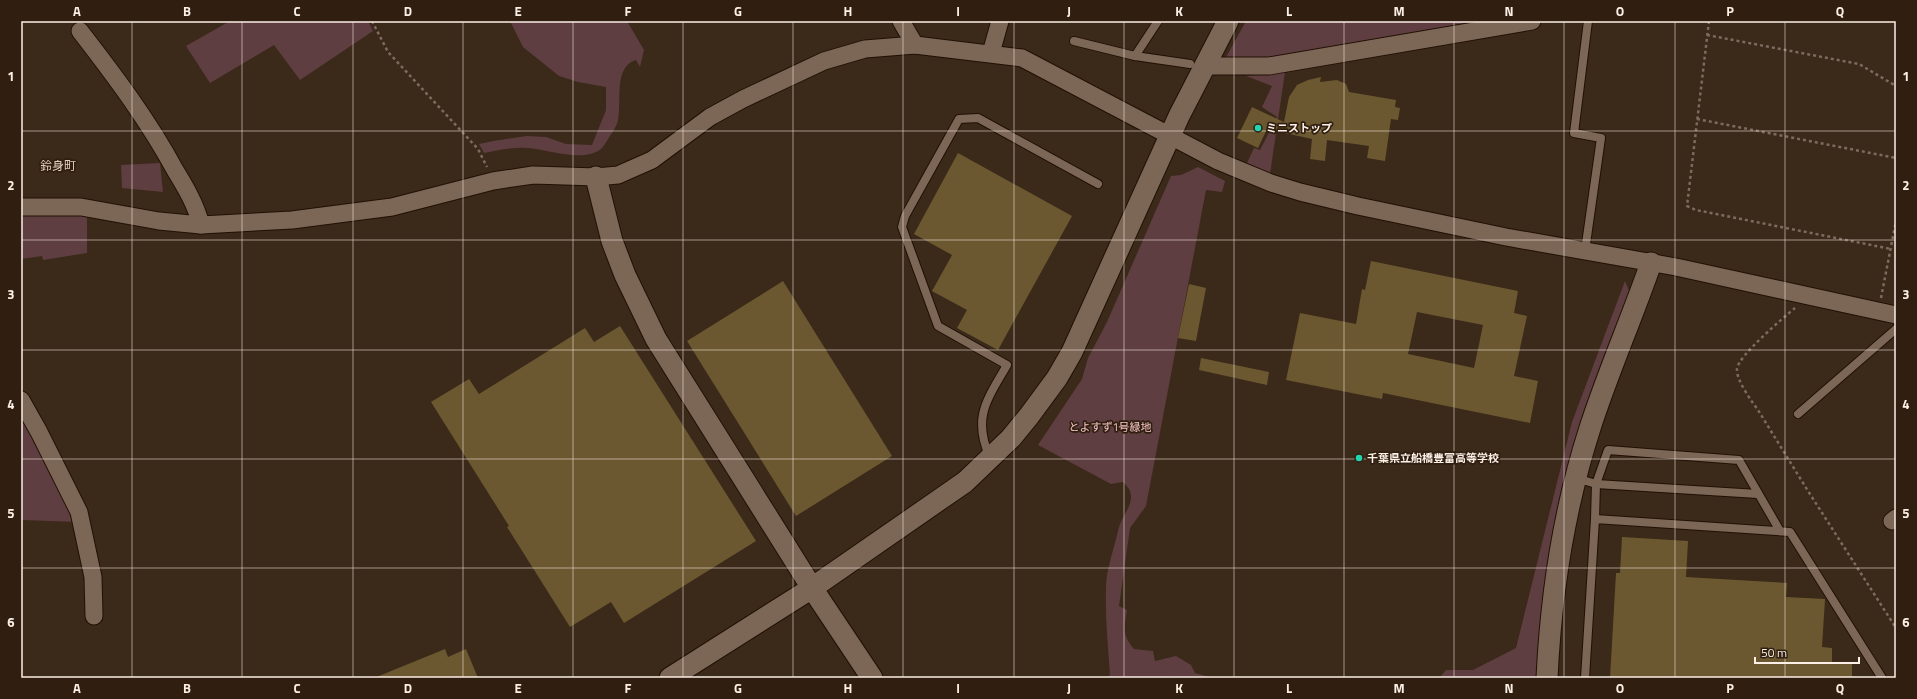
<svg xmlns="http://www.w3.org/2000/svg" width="1917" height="699" font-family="'Titillium Web','Noto Sans JP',sans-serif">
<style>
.green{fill:#5e3e40}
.building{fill:#6b5830;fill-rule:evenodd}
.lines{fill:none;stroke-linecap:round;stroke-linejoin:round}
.service-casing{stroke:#211104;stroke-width:10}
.minor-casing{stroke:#211104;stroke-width:19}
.tertiary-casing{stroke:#211104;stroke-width:23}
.path{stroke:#7c6c5f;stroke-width:2.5;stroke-dasharray:3 3;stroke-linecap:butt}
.service{stroke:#7c6757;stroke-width:8}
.minor{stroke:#7c6757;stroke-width:17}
.tertiary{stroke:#7c6757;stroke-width:21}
.grid{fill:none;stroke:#fbefe6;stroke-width:1;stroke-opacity:0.55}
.poi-dot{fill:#20d5b0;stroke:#301f10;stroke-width:1.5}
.labels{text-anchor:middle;stroke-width:3.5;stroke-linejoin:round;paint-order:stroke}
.poi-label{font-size:11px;font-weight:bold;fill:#fbefe6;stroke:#301f10;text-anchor:start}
.park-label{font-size:11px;fill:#f6c6c8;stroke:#301f10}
.neighbourhood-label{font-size:12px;fill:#e6cebc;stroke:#301f10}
.neatline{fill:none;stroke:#fbefe6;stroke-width:1.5}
.grid-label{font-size:13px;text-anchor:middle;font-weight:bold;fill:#fbefe6}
</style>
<rect width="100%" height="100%" fill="#3b291a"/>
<g class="green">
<polygon points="230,21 368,21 373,31 300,80 274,45 210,83 186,46"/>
<path d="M 510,21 L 627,21 L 644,50 L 640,67 L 636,60 C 613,67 622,101 618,120 C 617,126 612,133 608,139 C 605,144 602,150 596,152 C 577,161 547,149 527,148 C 513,147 498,150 484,153 L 479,144 L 493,141 L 527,136 L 546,137 L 566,144 L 592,145 L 606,110 L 606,87 L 578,82 L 559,76 L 523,47 Z"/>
<polygon points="1246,21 1503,21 1269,60 1225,59"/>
<polygon points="1285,72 1270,174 1247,163 1254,148 1260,150 1277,117 1262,107 1272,86 1246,76"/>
<polygon points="160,163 163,192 122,188 121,165"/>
<path d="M 1198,167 L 1225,181 L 1222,192 L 1206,190 L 1146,506 L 1130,528 L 1119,606 L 1127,610 C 1124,628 1122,635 1134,649 L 1153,651 L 1155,661 L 1176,656 L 1191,665 L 1195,673 L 1213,678 C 1198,678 1169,675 1156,678 L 1106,678 L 1110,675 C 1108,646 1105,617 1106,588 C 1106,570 1114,549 1118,531 C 1122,512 1142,499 1123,482 L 1111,484 L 1038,445 L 1082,379 L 1088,358 L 1107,322 L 1171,176 L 1181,175 Z"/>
<polygon points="21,214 87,216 87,253 43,260 42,256 21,259"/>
<polygon points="1625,281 1630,293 1538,678 1439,678 1446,670 1473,670 1516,648 1572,422"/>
<polygon points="21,406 79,522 21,520"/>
</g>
<g class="building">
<polygon points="1321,77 1320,82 1337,80 1346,84 1349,92 1396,100 1395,107 1400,108 1398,120 1391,119 1385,161 1367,158 1369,146 1327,140 1325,161 1310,159 1312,139 1267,129 1258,148 1237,138 1252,107 1284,122 1289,97 1297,85 1308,80"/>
<polygon points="958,153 1072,216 998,350 957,328 967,310 932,291 952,255 914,234"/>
<path d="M 1371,261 L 1518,291 L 1514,313 L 1527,316 L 1514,376 L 1538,381 L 1530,423 L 1383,393 L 1382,399 L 1286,380 L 1300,313 L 1356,324 L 1362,289 L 1365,290 ZM 1417,312 L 1483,325 L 1474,368 L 1408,354 Z"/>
<polygon points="783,281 892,456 796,516 687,341"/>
<polygon points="1189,284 1206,288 1196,341 1178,338"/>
<polygon points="620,326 756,541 624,623 611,602 570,627 507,527 509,526 431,402 469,379 479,394 585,328 594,342"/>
<polygon points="1201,358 1269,372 1267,385 1199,370"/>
<polygon points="1622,537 1688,541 1686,577 1787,583 1786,597 1825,599 1822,647 1832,648 1832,662 1852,664 1852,678 1610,678 1616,573 1620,573"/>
<polygon points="445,649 448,657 466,649 478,678 374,678"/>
</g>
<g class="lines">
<g class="service-casing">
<g id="service">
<polyline points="1074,41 1135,56 1190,64"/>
<polyline points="1135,56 1158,21"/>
<polyline points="1585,251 1601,138 1574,133 1588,21"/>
<polyline points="1798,414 1896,329"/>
<path d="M 990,458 C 972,417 987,400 1007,365 L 938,326 L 902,227 L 905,216 L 959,119 L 978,118 L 1098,184"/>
<polyline points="1576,478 1596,484 1758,494"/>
<polyline points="1595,519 1596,484 1608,450 1739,460 1780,531"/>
<polyline points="1585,678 1595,519 1790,532 1882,678"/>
</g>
</g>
<g class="minor-casing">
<g id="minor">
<polyline points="901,21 915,45"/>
<path d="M 80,31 C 114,75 148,120 175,170 C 186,188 196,205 201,225"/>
<polyline points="991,53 1000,21"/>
<polyline points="1204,66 1269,66 1532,21"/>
<polyline points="21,207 81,207 159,221 201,225 292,220 392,207 493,181 533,175 596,177 618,175 652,160 710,117 743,99 824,61 865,49 915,45 1022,58 1218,161 1271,183 1300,192 1358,206 1506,237 1676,267 1896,315"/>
<polyline points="21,400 39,432 79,512 93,577 94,616"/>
<polyline points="1892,521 1896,518"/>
</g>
</g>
<g class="tertiary-casing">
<g id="tertiary">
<polyline points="596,177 612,241 625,275 656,339 812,588 872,678"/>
<polyline points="670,678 812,588 965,482 1011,438 1029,416 1057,378 1072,352 1179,116 1228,21"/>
<path d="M 1547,678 C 1551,593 1564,509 1590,428 C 1608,372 1632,318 1651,263"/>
</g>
</g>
<g class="path">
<polyline points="372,21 388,52 478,149 487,167"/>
<polyline points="1709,21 1687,206 1696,210 1891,249"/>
<polyline points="1707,35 1859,64 1896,86"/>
<polyline points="1697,119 1896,158"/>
<polyline points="1881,298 1896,221"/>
<path d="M 1795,308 C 1783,318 1738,356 1737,369 C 1736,380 1752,402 1758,410 L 1808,491 L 1896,628"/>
</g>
<use href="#service" class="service"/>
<use href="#minor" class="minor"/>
<use href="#tertiary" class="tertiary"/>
</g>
<path class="grid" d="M 132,21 L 132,678M 242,21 L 242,678M 353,21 L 353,678M 463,21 L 463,678M 573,21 L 573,678M 683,21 L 683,678M 793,21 L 793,678M 903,21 L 903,678M 1014,21 L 1014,678M 1124,21 L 1124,678M 1234,21 L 1234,678M 1344,21 L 1344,678M 1454,21 L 1454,678M 1564,21 L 1564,678M 1675,21 L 1675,678M 1785,21 L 1785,678M 21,131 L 1896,131M 21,240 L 1896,240M 21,350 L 1896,350M 21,459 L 1896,459M 21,568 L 1896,568"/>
<g class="poi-dot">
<circle cx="1258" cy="128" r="4"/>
<circle cx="1359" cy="458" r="4"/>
</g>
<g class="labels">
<g class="poi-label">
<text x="1266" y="132">ミニストップ</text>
<text x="1367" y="462">千葉県立船橋豊富高等学校</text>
</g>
<g class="park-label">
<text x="1110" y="431">とよすず1号緑地</text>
</g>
<g class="neighbourhood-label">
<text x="58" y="170">鈴身町</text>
</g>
</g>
<rect width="1917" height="699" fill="none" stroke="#301f10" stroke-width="44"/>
<path d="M1755 657v6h104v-6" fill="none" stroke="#fbefe6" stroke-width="2"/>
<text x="1761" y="657" font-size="12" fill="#fbefe6" stroke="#301f10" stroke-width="3" paint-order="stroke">50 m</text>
<rect x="22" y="22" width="1873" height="655" class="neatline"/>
<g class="grid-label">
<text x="77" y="16">A</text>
<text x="187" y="16">B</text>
<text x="297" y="16">C</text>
<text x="408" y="16">D</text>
<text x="518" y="16">E</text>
<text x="628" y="16">F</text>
<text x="738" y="16">G</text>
<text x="848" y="16">H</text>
<text x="958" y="16">I</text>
<text x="1069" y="16">J</text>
<text x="1179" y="16">K</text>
<text x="1289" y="16">L</text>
<text x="1399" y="16">M</text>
<text x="1509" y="16">N</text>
<text x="1620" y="16">O</text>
<text x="1730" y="16">P</text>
<text x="1840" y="16">Q</text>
<text x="11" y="81">1</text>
<text x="1906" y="81">1</text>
<text x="11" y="190">2</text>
<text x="1906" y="190">2</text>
<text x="11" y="299">3</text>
<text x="1906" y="299">3</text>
<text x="11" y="409">4</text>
<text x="1906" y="409">4</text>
<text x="11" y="518">5</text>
<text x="1906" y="518">5</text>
<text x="11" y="627">6</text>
<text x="1906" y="627">6</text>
<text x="77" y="693">A</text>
<text x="187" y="693">B</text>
<text x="297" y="693">C</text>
<text x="408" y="693">D</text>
<text x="518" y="693">E</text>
<text x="628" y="693">F</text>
<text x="738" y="693">G</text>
<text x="848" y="693">H</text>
<text x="958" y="693">I</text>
<text x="1069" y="693">J</text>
<text x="1179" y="693">K</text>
<text x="1289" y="693">L</text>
<text x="1399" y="693">M</text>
<text x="1509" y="693">N</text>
<text x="1620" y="693">O</text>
<text x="1730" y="693">P</text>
<text x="1840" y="693">Q</text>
</g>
</svg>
